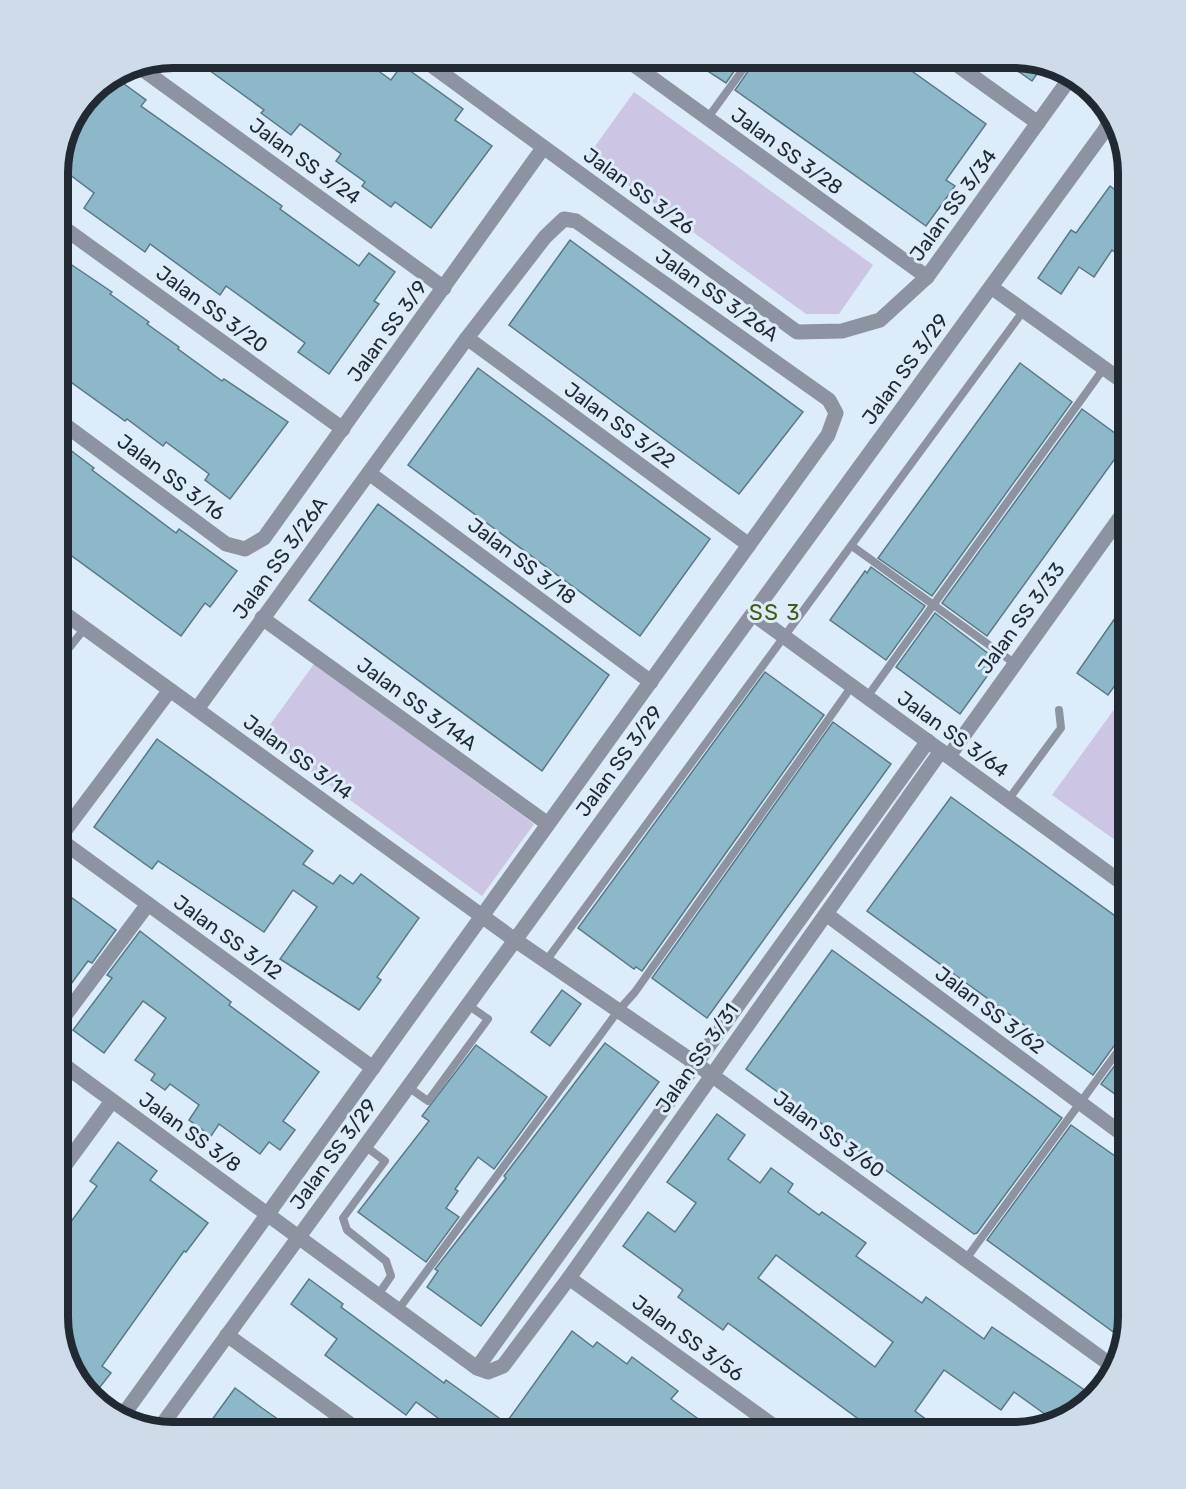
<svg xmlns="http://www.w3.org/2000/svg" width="1186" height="1489" font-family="Rubik,sans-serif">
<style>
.green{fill:#ccc5e4}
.building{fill:#8db8c9;stroke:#587986;stroke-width:1.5;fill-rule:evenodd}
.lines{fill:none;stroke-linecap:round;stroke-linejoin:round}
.service{stroke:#8e93a2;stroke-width:8}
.minor{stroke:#8e93a2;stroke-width:15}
.tertiary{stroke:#8e93a2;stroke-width:15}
.labels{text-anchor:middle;stroke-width:6;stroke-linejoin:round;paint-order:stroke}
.street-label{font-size:20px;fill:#212a33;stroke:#ddecfa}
.quarter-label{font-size:22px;letter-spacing:1.5px;fill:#435b13;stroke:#ddecfa}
.rim{fill:none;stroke:#212a33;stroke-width:8}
</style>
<rect width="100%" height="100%" fill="#ddecfa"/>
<g class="green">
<polygon points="634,92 873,265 839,314 806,314 588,156"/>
<polygon points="314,664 534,824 482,896 262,736"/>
<polygon points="1129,689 1129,850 1052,795"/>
</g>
<g class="building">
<polygon points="191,57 279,57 291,66 298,57 359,57 391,80 402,65 463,109 455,120 492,146 431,228 395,202 391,207 362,186 365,182 336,161 341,154 300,124 291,135 261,113 264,110"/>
<polygon points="686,57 744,57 726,83"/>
<polygon points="758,57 892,57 986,124 946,180 955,186 926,226 735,90"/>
<polygon points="998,57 1021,57 1044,64 1032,81"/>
<polygon points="116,78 146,100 141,106 282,206 280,209 359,266 369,253 395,272 374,301 379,304 329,374 298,352 305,343 226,286 220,295 150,244 145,252 84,208 94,193 57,165 69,121 96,86"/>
<polygon points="1110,186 1129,200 1129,246 1121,257 1112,250 1094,277 1079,267 1061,294 1038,278 1071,230 1076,233"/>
<polygon points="570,240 803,412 739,494 509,325"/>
<polygon points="57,255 112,292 110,294 149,322 147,324 179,347 178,349 222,381 224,379 288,422 230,499 205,480 209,474 166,442 163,446 127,419 125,421 57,372"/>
<polygon points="1020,363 1072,402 932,596 878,558"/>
<polygon points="478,368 710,539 640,636 408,465"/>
<polygon points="1082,409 1127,442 987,636 942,603"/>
<polygon points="57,440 94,468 92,470 176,533 179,529 237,571 210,607 205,603 181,636 57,545"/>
<polygon points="378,504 609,675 542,771 309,600"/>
<polygon points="871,567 925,606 886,660 830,620 865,571 867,573"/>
<polygon points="1129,598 1129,666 1108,695 1077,673"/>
<polygon points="935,613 998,661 960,714 896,667"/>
<polygon points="765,672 824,715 642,971 636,967 634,969 578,928"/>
<polygon points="833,722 891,764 707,1018 652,978"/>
<polygon points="157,739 313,851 303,864 333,884 340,875 353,884 361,874 419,918 377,977 381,980 359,1010 280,959 317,907 293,890 264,932 158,861 152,869 94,827"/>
<polygon points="951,797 1129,926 1129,1030 1124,1032 1093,1075 867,911"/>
<polygon points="57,887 116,930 92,963 88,961 57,1003"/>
<polygon points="140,931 231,1002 229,1005 319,1072 283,1121 295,1130 280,1150 269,1142 260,1154 219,1124 211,1136 189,1120 199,1105 170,1084 165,1090 151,1080 155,1074 135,1060 166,1018 143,1001 104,1053 73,1030 112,978 107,975"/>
<polygon points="832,950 1062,1118 977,1233 974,1234 746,1069"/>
<polygon points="562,990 581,1004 550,1046 531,1032"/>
<polygon points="605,1043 659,1082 481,1326 427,1287 438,1271 435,1269 506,1178 504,1176"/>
<polygon points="476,1045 547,1097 494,1169 478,1157 455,1189 458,1191 446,1208 459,1217 426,1262 358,1212 429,1121 422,1116"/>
<polygon points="1129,1046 1129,1104 1101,1084"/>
<path d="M 717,1114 L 745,1135 L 728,1159 L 760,1183 L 771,1168 L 793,1184 L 788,1192 L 819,1215 L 822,1212 L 866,1243 L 856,1256 L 922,1303 L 926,1297 L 984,1339 L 992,1327 L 1086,1391 L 1069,1415 L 1053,1420 L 1014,1392 L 1001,1410 L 944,1370 L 915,1411 L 943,1432 L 884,1432 L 871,1423 L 868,1426 L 728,1323 L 723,1330 L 678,1297 L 683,1290 L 623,1246 L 648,1212 L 675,1232 L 696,1203 L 667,1182 ZM 776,1255 L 893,1342 L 875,1367 L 758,1278 Z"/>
<polygon points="1071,1125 1129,1166 1129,1317 1123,1339 987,1240"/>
<polygon points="118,1142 157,1171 150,1180 208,1223 186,1252 184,1251 102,1366 111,1373 93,1396 76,1380 57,1316 57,1241 97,1186 90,1181"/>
<polygon points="309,1279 343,1304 341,1307 444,1383 446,1380 506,1423 572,1331 593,1347 597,1342 627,1364 632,1357 678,1391 671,1399 716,1432 457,1432 416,1402 406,1415 325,1355 337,1339 291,1304"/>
<polygon points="235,1388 262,1408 296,1432 203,1432"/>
</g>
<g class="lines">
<g class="service">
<polyline points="707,119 752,57"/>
<polyline points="852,546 1014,663"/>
<polyline points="57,663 85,628"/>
<polyline points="867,697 1104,368"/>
<polyline points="1008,800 1061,728 1059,710"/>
<polyline points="546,961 1024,310"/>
<polyline points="408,1087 428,1101 488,1019 468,1005"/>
<polyline points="365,1146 385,1161 343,1218 347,1230 386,1261 391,1276 378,1295"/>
<polyline points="966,1259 1129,1036"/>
<polyline points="398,1310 618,1011 635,992 852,686"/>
</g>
<g class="minor">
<polyline points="420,57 797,332 842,331 880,320 927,277 1073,74"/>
<polyline points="623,57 927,277"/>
<polyline points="946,57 1038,123"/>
<polyline points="142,69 444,288"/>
<polyline points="1106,128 1118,137"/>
<polyline points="57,223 343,429"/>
<polyline points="991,287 1129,386"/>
<polyline points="467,338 749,545"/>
<polyline points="57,419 226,544 245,549 264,538 543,148"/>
<polyline points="369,473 651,682"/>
<polyline points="753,614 1129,888"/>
<polyline points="262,618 548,824"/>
<polyline points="949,756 1129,505"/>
<polyline points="59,839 373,1068"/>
<polyline points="57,841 170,690"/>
<polyline points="826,914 1129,1139"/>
<polyline points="515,940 695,1063 1115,1368"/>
<polyline points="57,1026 148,904"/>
<polyline points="57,1060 477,1368 488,1372 503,1366 569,1278 941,751"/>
<polyline points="57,1176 112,1101"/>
<polyline points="569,1278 782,1432"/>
<polyline points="227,1335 361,1432"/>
<polyline points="477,1368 928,741"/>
<polyline points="121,1418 828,435 836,413 829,400 576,221 564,219 545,237 467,338 197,709"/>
</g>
<g class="tertiary">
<polyline points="57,608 515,940"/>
<polyline points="159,1429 1113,119"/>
</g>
</g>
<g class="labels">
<g class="street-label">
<text transform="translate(787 151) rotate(36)" y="7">Jalan SS 3/28</text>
<text transform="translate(305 161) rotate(36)" y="7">Jalan SS 3/24</text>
<text transform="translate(639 191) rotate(36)" y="7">Jalan SS 3/26</text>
<text transform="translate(953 205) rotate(-54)" y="7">Jalan SS 3/34</text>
<text transform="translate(717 295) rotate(35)" y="7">Jalan SS 3/26A</text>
<text transform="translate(212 309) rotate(36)" y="7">Jalan SS 3/20</text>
<text transform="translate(387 331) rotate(-54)" y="7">Jalan SS 3/9</text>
<text transform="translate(905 369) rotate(-54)" y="7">Jalan SS 3/29</text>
<text transform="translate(620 425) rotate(36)" y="7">Jalan SS 3/22</text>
<text transform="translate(171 477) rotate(37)" y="7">Jalan SS 3/16</text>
<text transform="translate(280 558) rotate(-54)" y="7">Jalan SS 3/26A</text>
<text transform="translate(522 561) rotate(37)" y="7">Jalan SS 3/18</text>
<text transform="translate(1021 618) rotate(-54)" y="7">Jalan SS 3/33</text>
<text transform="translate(417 704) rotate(36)" y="7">Jalan SS 3/14A</text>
<text transform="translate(953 734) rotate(36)" y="7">Jalan SS 3/64</text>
<text transform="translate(298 757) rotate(36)" y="7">Jalan SS 3/14</text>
<text transform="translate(619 761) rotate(-54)" y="7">Jalan SS 3/29</text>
<text transform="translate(228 937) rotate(36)" y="7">Jalan SS 3/12</text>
<text transform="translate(990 1010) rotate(37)" y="7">Jalan SS 3/62</text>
<text transform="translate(697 1058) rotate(-55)" y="7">Jalan SS 3/31</text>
<text transform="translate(190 1132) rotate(36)" y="7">Jalan SS 3/8</text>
<text transform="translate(829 1134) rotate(36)" y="7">Jalan SS 3/60</text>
<text transform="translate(333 1154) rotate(-54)" y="7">Jalan SS 3/29</text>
<text transform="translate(688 1338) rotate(36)" y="7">Jalan SS 3/56</text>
</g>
<g class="quarter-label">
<text x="775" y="620">SS 3</text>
</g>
</g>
<path d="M0 0H1186V1489H0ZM173 68H1013A105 105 0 0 1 1118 173V1317A105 105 0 0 1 1013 1422H173A105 105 0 0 1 68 1317V173A105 105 0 0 1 173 68Z" fill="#cedcea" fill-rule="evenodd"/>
<path class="rim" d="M173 68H1013A105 105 0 0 1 1118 173V1317A105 105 0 0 1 1013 1422H173A105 105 0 0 1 68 1317V173A105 105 0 0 1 173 68Z"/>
</svg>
